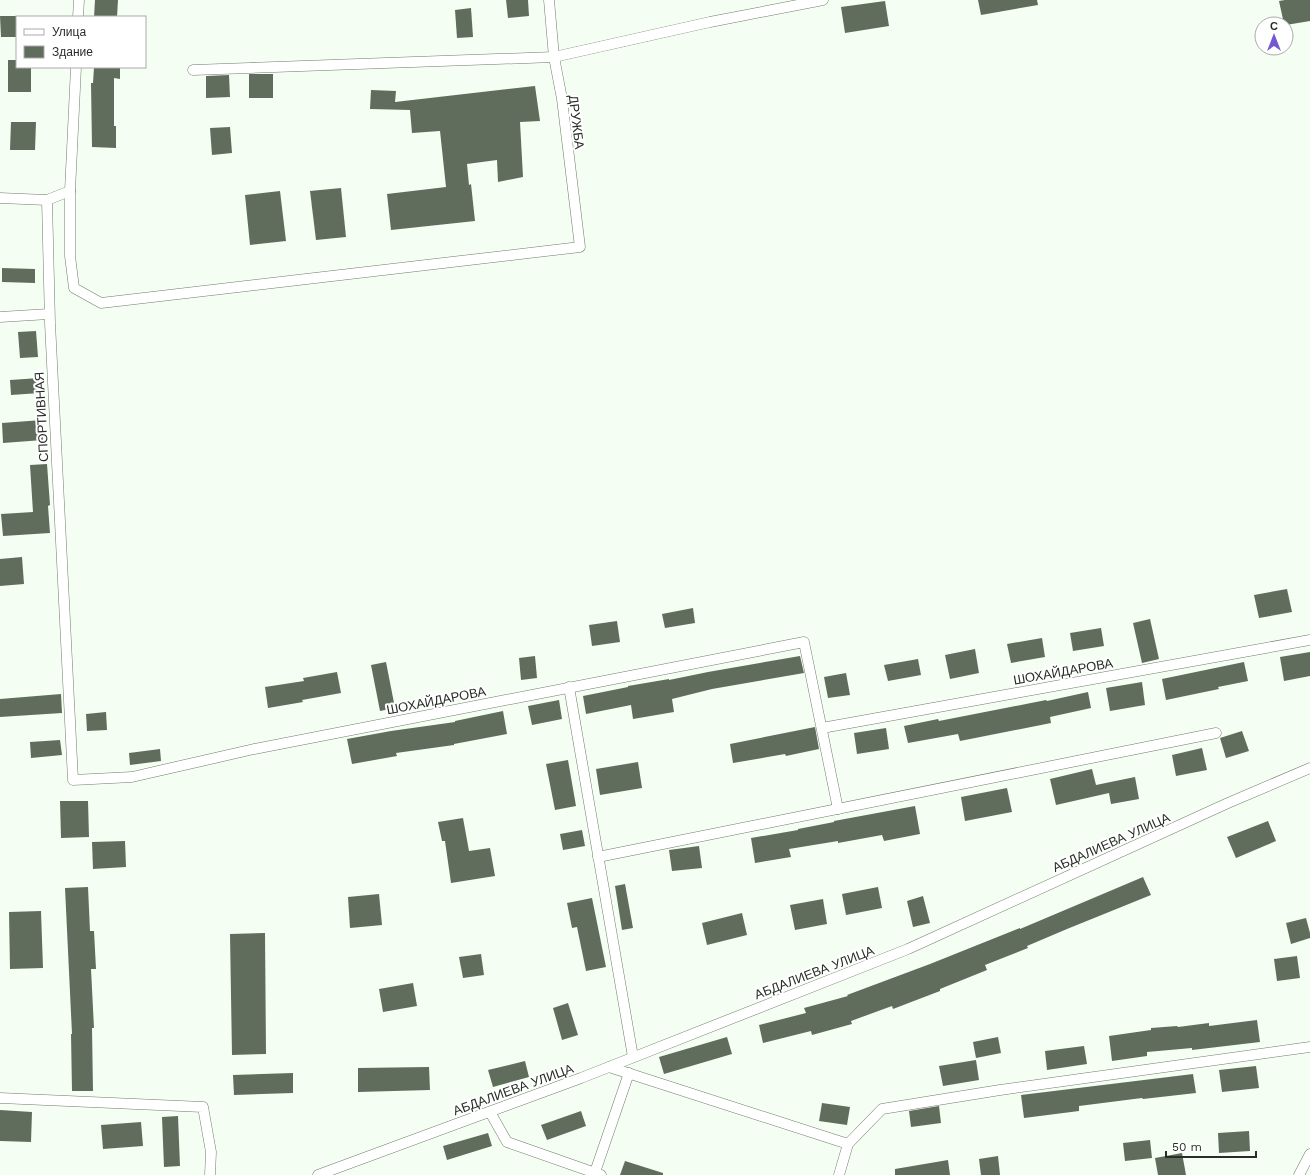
<svg xmlns="http://www.w3.org/2000/svg" width="1310" height="1175" font-family="'Work Sans',sans-serif">
<style>
.building{fill:#606d5c}
.lines{fill:none;stroke-linecap:round;stroke-linejoin:round}
.street-casing{stroke:#6f7d6c;stroke-width:11}
.street{stroke:#fff;stroke-width:10}
.labels{text-anchor:middle;stroke-width:4;stroke-linejoin:round;paint-order:stroke}
.street-label{font-size:13px;fill:#282e27;stroke:#fff}
</style>
<rect width="100%" height="100%" fill="#f5fef2"/>
<g class="building">
<polygon points="95,0 118,0 117,17 94,17"/>
<polygon points="506,0 528,0 529,16 508,18"/>
<polygon points="978,0 1037,0 1038,5 981,15"/>
<polygon points="1285,0 1310,0 1310,21 1286,25 1284,24 1279,1"/>
<polygon points="885,1 889,26 845,33 841,7"/>
<polygon points="471,8 473,37 457,38 455,10"/>
<polygon points="0,16 17,16 17,37 1,37"/>
<polygon points="8,60 17,60 17,67 31,67 31,92 8,92"/>
<polygon points="94,67 120,67 120,79 114,78 114,126 116,126 116,148 92,147 91,83 93,83"/>
<rect x="249" y="74" width="24" height="24"/>
<polygon points="229,75 230,97 206,98 206,76"/>
<polygon points="535,86 540,121 520,122 523,177 498,182 497,160 467,164 469,185 471,184 475,221 391,230 387,194 446,187 440,131 412,133 410,110 370,109 371,90 396,91 395,102"/>
<polygon points="11,122 36,122 35,150 10,150"/>
<polygon points="230,127 232,153 212,155 210,128"/>
<polygon points="341,188 346,237 316,240 310,191"/>
<polygon points="280,191 286,241 250,245 245,195"/>
<polygon points="2,268 35,269 35,283 2,282"/>
<polygon points="36,331 38,357 20,358 18,332"/>
<polygon points="39,378 40,393 11,395 10,380"/>
<polygon points="42,420 43,440 3,443 2,423"/>
<polygon points="47,464 50,505 48,506 50,533 3,536 1,514 33,512 30,465"/>
<polygon points="22,557 24,584 0,586 0,559"/>
<polygon points="1287,589 1292,612 1259,618 1254,595"/>
<polygon points="693,608 695,623 665,628 662,614"/>
<polygon points="1150,619 1159,659 1142,663 1133,623"/>
<polygon points="617,621 620,642 592,646 589,625"/>
<polygon points="1101,628 1104,646 1073,651 1070,633"/>
<polygon points="1042,638 1045,657 1011,663 1007,644"/>
<polygon points="975,649 979,673 950,679 945,655"/>
<polygon points="1310,652 1310,676 1284,681 1280,657"/>
<polygon points="535,656 537,678 521,680 519,658"/>
<polygon points="800,656 804,673 712,689 672,699 674,712 633,719 631,705 586,714 583,696 628,687 628,686 669,679 669,680 708,672"/>
<polygon points="918,659 921,675 888,681 884,665"/>
<polygon points="386,662 395,708 380,711 371,665"/>
<polygon points="1244,662 1248,681 1218,687 1219,689 1166,700 1162,679"/>
<polygon points="337,672 341,693 302,700 303,702 268,708 265,687 304,681 303,678"/>
<polygon points="846,673 850,695 828,698 824,677"/>
<polygon points="1142,682 1145,705 1110,711 1106,688"/>
<polygon points="1088,692 1091,708 1050,717 1051,723 960,741 958,734 908,743 904,726 938,719 939,721 1046,700 1047,701"/>
<polygon points="61,694 62,713 0,717 0,699"/>
<polygon points="559,700 562,719 532,725 528,706"/>
<polygon points="503,711 507,734 454,744 454,745 396,753 397,756 352,764 347,739 391,731 455,722 455,721"/>
<polygon points="106,712 107,730 87,731 86,714"/>
<polygon points="815,727 819,749 786,756 785,754 733,763 730,744"/>
<polygon points="886,728 889,749 857,754 854,733"/>
<polygon points="1242,731 1249,751 1226,758 1220,738"/>
<polygon points="60,740 62,755 31,758 30,742"/>
<polygon points="1202,748 1207,770 1176,776 1172,755"/>
<polygon points="160,749 161,761 130,765 129,753"/>
<polygon points="568,760 576,806 555,810 546,764"/>
<polygon points="638,762 642,788 600,795 596,769"/>
<polygon points="1092,769 1096,785 1135,777 1139,799 1111,804 1109,793 1056,805 1050,779"/>
<polygon points="1007,788 1012,812 965,821 961,797"/>
<polygon points="60,801 88,801 89,837 61,838"/>
<polygon points="915,806 920,834 884,841 882,835 838,843 838,841 789,849 791,857 755,863 751,838 798,830 798,829 834,822 834,821"/>
<polygon points="463,818 469,851 490,848 495,876 451,883 445,841 442,841 438,822"/>
<polygon points="1268,821 1276,841 1236,858 1227,837"/>
<polygon points="582,830 585,846 563,850 560,834"/>
<polygon points="125,841 126,867 93,869 92,842"/>
<polygon points="699,846 702,868 672,871 669,850"/>
<polygon points="1143,877 1151,895 1067,929 1027,946 1028,948 985,965 987,970 940,989 940,991 893,1009 892,1006 851,1021 852,1024 812,1035 811,1031 763,1043 759,1025 806,1013 804,1008 848,996 847,995 930,964 1020,928 1020,929"/>
<polygon points="625,884 633,928 622,930 615,886"/>
<polygon points="88,887 90,931 94,931 96,969 91,969 94,1028 92,1028 93,1091 72,1091 71,1034 72,1034 65,888"/>
<polygon points="878,887 882,908 846,915 842,894"/>
<polygon points="379,894 382,925 350,928 348,897"/>
<polygon points="923,896 930,923 913,927 907,901"/>
<polygon points="592,898 606,967 586,971 577,927 572,928 567,903"/>
<polygon points="823,899 827,924 795,930 790,905"/>
<polygon points="41,911 43,968 10,969 9,912"/>
<polygon points="742,913 747,935 707,945 702,923"/>
<polygon points="1306,918 1310,933 1310,938 1291,944 1286,923"/>
<polygon points="265,933 266,1054 232,1055 230,934"/>
<polygon points="481,954 484,975 463,978 459,957"/>
<polygon points="1297,956 1300,978 1277,981 1274,959"/>
<polygon points="413,983 417,1006 383,1012 379,989"/>
<polygon points="568,1003 578,1035 562,1040 553,1008"/>
<polygon points="1257,1020 1260,1042 1192,1050 1192,1048 1147,1052 1147,1056 1112,1061 1109,1036 1151,1030 1151,1028 1177,1026 1178,1027 1209,1023 1209,1026"/>
<polygon points="727,1037 732,1054 664,1074 659,1057"/>
<polygon points="998,1037 1001,1053 976,1058 973,1042"/>
<polygon points="1084,1046 1087,1064 1047,1070 1045,1051"/>
<polygon points="976,1060 979,1080 943,1086 939,1066"/>
<polygon points="525,1061 529,1077 493,1087 488,1070"/>
<polygon points="1256,1066 1259,1088 1222,1092 1219,1070"/>
<polygon points="429,1067 430,1090 358,1092 358,1068"/>
<polygon points="293,1073 293,1093 234,1095 233,1075"/>
<polygon points="1193,1074 1196,1093 1143,1099 1142,1098 1079,1106 1079,1111 1024,1118 1021,1095"/>
<polygon points="822,1103 850,1107 847,1125 819,1121"/>
<polygon points="939,1106 941,1123 911,1127 909,1111"/>
<polygon points="0,1110 32,1112 31,1142 0,1141"/>
<polygon points="581,1111 586,1126 547,1140 541,1125"/>
<polygon points="178,1116 180,1166 164,1167 162,1117"/>
<polygon points="141,1122 143,1146 103,1149 101,1125"/>
<polygon points="1249,1131 1250,1151 1219,1153 1218,1133"/>
<polygon points="488,1133 492,1146 447,1160 443,1146"/>
<polygon points="1150,1140 1152,1158 1125,1161 1123,1143"/>
<polygon points="1182,1153 1186,1175 1158,1175 1155,1158"/>
<polygon points="998,1156 1000,1175 981,1175 979,1159"/>
<polygon points="948,1160 950,1175 895,1175 895,1169"/>
<polygon points="625,1161 663,1173 663,1175 620,1175"/>
</g>
<g class="lines">
<g class="street-casing">
<g id="street">
<polyline points="78,17 79,0"/>
<polyline points="76,67 70,191 47,200 50,323 73,780 132,777 254,749 804,642 838,809"/>
<polyline points="193,70 554,57 710,22 823,0"/>
<polyline points="70,191 70,256 74,288 101,303 580,247 562,99 554,57 549,0"/>
<polyline points="0,198 47,200"/>
<polyline points="0,317 49,314"/>
<polyline points="569,687 633,1057"/>
<polyline points="822,728 1310,640"/>
<polyline points="598,857 1216,733"/>
<polyline points="609,1067 848,1144"/>
<polyline points="0,1098 203,1107 211,1152 210,1175"/>
<polyline points="490,1112 507,1142 601,1175"/>
<polyline points="318,1175 581,1078 908,949 1228,803 1310,768"/>
<polyline points="594,1175 629,1073"/>
<polyline points="839,1175 848,1144 882,1109 1000,1090 1310,1047"/>
<polyline points="1299,1175 1310,1154"/>
</g>
</g>
<use href="#street" class="street"/>
</g>
<g class="labels">
<g class="street-label">
<text transform="translate(577 122) rotate(83)" y="5">ДРУЖБА</text>
<text transform="translate(41 417) rotate(-93)" y="5">СПОРТИВНАЯ</text>
<text transform="translate(1063 671) rotate(-10)" y="5">ШОХАЙДАРОВА</text>
<text transform="translate(436 700) rotate(-11)" y="5">ШОХАЙДАРОВА</text>
<text transform="translate(1111 842) rotate(-24)" y="5">АБДАЛИЕВА УЛИЦА</text>
<text transform="translate(814 972) rotate(-21)" y="5">АБДАЛИЕВА УЛИЦА</text>
<text transform="translate(513 1089) rotate(-20)" y="5">АБДАЛИЕВА УЛИЦА</text>
</g>
</g>
<rect x="16" y="16" width="130" height="52" fill="#ffffff" stroke="#a9aba9"/>
<rect x="24" y="29" width="20" height="6" fill="#ffffff" stroke="#a9aba9"/>
<text x="52" y="36" font-size="12" fill="#282e27">Улица</text>
<rect x="24" y="46" width="20" height="12" fill="#606d5c" stroke="#a9aba9"/>
<text x="52" y="56" font-size="12" fill="#282e27">Здание</text>
<g transform="translate(1274 36)"><circle r="19" fill="#ffffff" stroke="#a9aba9"/>
<path d="M0-3L7 15L0 10L-7 15Z" fill="#7358d2"/>
<text y="-6" font-size="11" font-weight="bold" text-anchor="middle" fill="#282e27">С</text>
</g>
<path d="M1166 1151v6h90v-6" fill="none" stroke="#282e27" stroke-width="2"/>
<text x="1172" y="1151" font-size="12" fill="#282e27" stroke="#ffffff" stroke-width="3" paint-order="stroke">50 m</text>
</svg>
